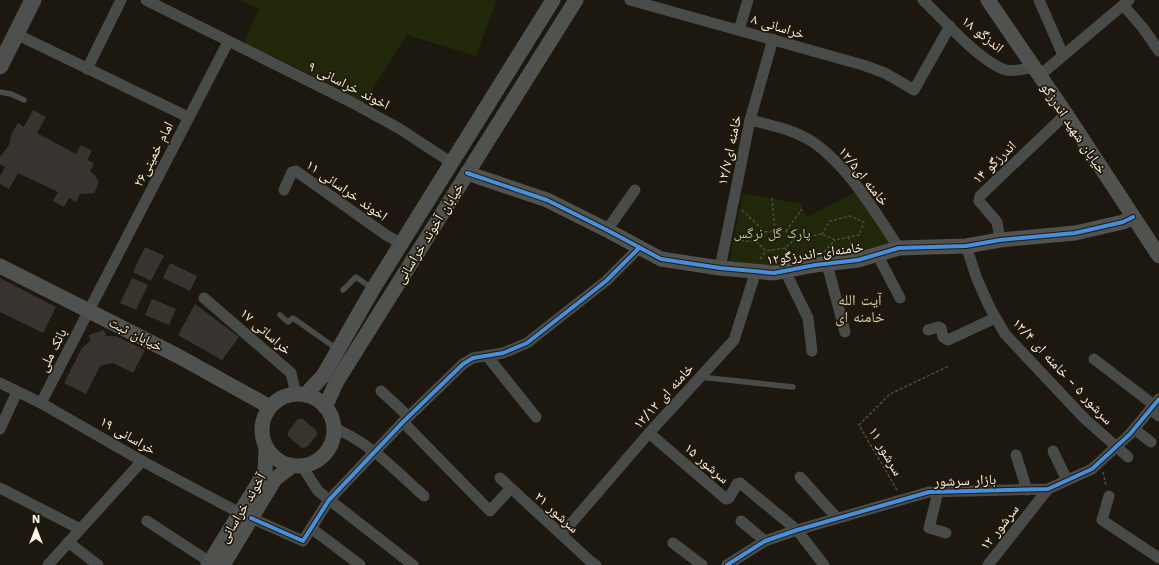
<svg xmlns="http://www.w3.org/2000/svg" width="1159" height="565" font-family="'Work Sans','Noto Naskh Arabic',sans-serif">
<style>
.green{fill:#202809}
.building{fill:#393330}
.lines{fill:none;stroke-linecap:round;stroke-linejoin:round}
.path{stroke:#4b4b47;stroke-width:1.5;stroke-dasharray:3 2;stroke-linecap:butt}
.lane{stroke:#484b48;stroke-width:5.5}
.street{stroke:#484b48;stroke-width:11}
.secondary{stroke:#4f524f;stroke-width:15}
.primary{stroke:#4d504e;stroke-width:17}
.cycleway-casing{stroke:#221909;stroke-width:6}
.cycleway{stroke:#468fdf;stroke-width:4}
.labels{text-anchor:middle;stroke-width:3.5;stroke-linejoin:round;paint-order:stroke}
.street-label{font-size:14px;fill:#faf3e9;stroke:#221909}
.park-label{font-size:14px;fill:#b6cf8b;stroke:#221909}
.neighbourhood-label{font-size:15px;fill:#dacdb9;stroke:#221909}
</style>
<rect width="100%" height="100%" fill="#1c180f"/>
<g class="green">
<polygon points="241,0 497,0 476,56 407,35 363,104 298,68 244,43 259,9"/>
<polygon points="855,192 893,243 856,255 775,267 729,263 743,193 802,204 802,209 808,217"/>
</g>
<g class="building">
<polygon points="33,110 46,117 37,133 76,154 81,145 92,151 87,160 94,163 90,171 95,175 98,181 97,188 94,193 80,194 76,202 69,198 64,207 53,201 58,192 18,173 9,189 0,184 0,176 5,167 0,164 0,157 9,145 12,133 18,123 24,127"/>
<polygon points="145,247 164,256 151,281 133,272"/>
<polygon points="170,263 197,276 190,291 163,278"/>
<polygon points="0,278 56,307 43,333 0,312"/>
<polygon points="132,278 148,285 136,310 120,303"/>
<polygon points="152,299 176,309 169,325 145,315"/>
<polygon points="195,304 239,337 222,360 178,335"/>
<polygon points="104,330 106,336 116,336 145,350 133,373 113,363 100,366 86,394 64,383 82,348 90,341 89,335"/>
<polygon points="298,419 303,419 316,430 317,435 307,447 302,448 288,436 288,432"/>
</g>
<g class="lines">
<g class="path">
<polyline points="772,198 775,232"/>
<polyline points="742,210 765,232"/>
<polyline points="786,231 802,209"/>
<polyline points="848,237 853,248"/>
<polyline points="736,240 757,242 766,251 785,248 794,240 786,231 765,232 757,242"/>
<polyline points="794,240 822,234 835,240 859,235 864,222 850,216 830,221 822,234"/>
<polyline points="785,248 791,256"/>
<polyline points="824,252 835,240"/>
<polyline points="760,259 766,251"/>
<polyline points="1103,472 1106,486"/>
<polyline points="897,490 859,425 890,394 949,366"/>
</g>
<g class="lane">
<polyline points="0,92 11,94 24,100"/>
<polyline points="343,290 356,277 373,289"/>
<polyline points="280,315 288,322 293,318 337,349"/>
<polyline points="700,377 793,387"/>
</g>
<g class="street">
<polyline points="146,0 351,102 400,129 452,163"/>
<polyline points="630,0 863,65 885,73 914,90 950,26"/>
<path d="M 923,0 C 943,19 980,62 1006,70 C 1015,72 1024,69 1033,67"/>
<polyline points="1039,0 1063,55"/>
<polyline points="1124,6 1143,28 1159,51"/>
<polyline points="739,30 748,0"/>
<polyline points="16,34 188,117"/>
<polyline points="87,69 121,0"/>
<polyline points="1039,76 1129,0"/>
<path d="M 750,120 C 771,125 795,130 813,142 C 850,168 874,211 899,248"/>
<polyline points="284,190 292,172 296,171 386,235 402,244"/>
<polyline points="607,230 635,190"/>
<polyline points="1000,240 997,222 979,201 980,196 1066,114"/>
<polyline points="966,246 977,279 990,308 1005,334 1084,418 1128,457"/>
<polyline points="877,254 900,298"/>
<polyline points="827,264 845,332"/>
<polyline points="720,268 750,120 773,39"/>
<polyline points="785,271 808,318 812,351"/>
<polyline points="204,298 291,373 296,394"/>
<polyline points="928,330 938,327 941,328 943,337 948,340 995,318"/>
<polyline points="487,356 536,417"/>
<polyline points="1094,359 1154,405"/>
<polyline points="0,383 41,403 142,461 240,513"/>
<polyline points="381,391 408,416"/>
<polyline points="41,403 228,42"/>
<polyline points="1150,409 1159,416"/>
<polyline points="403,422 490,511 510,489"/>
<path d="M 334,428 C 369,442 396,471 424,496"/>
<polyline points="0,429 17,392"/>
<polyline points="1134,429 1151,442"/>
<polyline points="649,433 726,499 729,498 737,484 740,483 797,530 824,565"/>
<polyline points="1053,451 1067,480"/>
<polyline points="1016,455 1027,490"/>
<polyline points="302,466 318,491 413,565"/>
<polyline points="800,477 837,518"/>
<polyline points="500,478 590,561 596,565"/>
<polyline points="0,488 80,529"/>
<polyline points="938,492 929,528 946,533"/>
<polyline points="1109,496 1102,520 1159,558"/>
<polyline points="251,518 303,541 329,500 403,422 463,364 473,358 503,353 527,343 606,281 639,248"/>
<polyline points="147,521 210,562"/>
<polyline points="741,521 765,541"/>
<polyline points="568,527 649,433 734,340 756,271"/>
<polyline points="311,528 360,565"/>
<polyline points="68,542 98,565"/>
<polyline points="673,543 702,565"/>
<polyline points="48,565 142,461"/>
<polyline points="727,565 765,541 797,530 929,492 1048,489 1092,469 1130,434 1159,399"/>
<polyline points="988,565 1048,489"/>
</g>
<g class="secondary">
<polyline points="988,0 1066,114 1159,256"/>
<polyline points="467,173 547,200 607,230 661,259 720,268 774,273 815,265 858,260 899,248 966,246 1000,240 1075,233 1123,222 1133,217"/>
<polyline points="0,266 178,356 270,407"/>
<circle cx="298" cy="430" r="36"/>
<polyline points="305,395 323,376 373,289 553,0"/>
<polyline points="325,407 337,381 576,0"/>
<polyline points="208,565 265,472 266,448"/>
<polyline points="223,565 275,479 292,466"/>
</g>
<polyline class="primary" points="0,66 33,0"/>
<g class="cycleway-casing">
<g id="cycleway">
<polyline points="467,173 547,200 607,230 661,259 720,268 774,273 815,265 858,260 899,248 966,246 1000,240 1075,233 1123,222 1133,217"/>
<polyline points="251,518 303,541 329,500 403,422 463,364 473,358 503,353 527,343 606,281 639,248"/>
<polyline points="727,565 765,541 797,530 929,492 1048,489 1092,469 1130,434 1159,399"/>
</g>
</g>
<use href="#cycleway" class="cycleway"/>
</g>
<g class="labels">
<g class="street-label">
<text transform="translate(778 26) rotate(17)" y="5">خراسانی ۸</text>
<text transform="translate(983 34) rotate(39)" y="5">اندزگو ۱۸</text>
<text transform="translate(349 85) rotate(27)" y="5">اخوند خراسانی ۹</text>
<text transform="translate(1074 128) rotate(56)" y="5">خیابان شهید اندرزگو</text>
<text transform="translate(729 150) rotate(-78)" y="5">خامنه ای۱۲/۷</text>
<text transform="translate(153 154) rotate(-63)" y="5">امام خمینی۲۶</text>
<text transform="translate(994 162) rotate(-44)" y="5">اندرزگو ۱۴</text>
<text transform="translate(864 176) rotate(51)" y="5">خامنه ای۱۲/۵</text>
<text transform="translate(347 190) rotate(35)" y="5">اخوند خراسانی ۱۱</text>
<text transform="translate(429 233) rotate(-58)" y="5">خیابان آخوند خراسانی</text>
<text transform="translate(815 253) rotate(-8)" y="5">خامنه‌ای-اندرزگو۱۲</text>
<text transform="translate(266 331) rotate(41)" y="5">خراساتی ۱۷</text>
<text transform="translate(136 334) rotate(27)" y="5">خیابان ثبت</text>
<text transform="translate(52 350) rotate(-63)" y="5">بانک ملی</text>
<text transform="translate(1063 371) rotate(47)" y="5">سرشور ۵ - خامنه ای ۱۲/۴</text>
<text transform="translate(663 396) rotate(-48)" y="5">خامنه ای ۱۲/۱۲</text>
<text transform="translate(128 435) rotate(30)" y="5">خراسانی ۱۹</text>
<text transform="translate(886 451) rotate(60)" y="5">سرشور ۱۱</text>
<text transform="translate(707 463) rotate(41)" y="5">سرشور ۱۵</text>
<text transform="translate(965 480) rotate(-2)" y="5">بازار سرشور</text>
<text transform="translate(242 508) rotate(-59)" y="5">آخوند خراسانی</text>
<text transform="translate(557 512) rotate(42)" y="5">سرشور ۲۱</text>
<text transform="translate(999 527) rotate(-52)" y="5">سرشور ۱۲</text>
</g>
<g class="park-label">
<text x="772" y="238">پارک گل نرگس</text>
</g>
<g class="neighbourhood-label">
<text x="860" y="305">آیت الله<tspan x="860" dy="17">خامنه ای</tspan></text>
</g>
</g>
<g transform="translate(36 529)" stroke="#221909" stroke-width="3" paint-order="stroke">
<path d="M0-3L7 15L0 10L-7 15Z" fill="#faf3e9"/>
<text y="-6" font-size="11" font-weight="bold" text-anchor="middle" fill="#faf3e9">N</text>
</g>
</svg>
